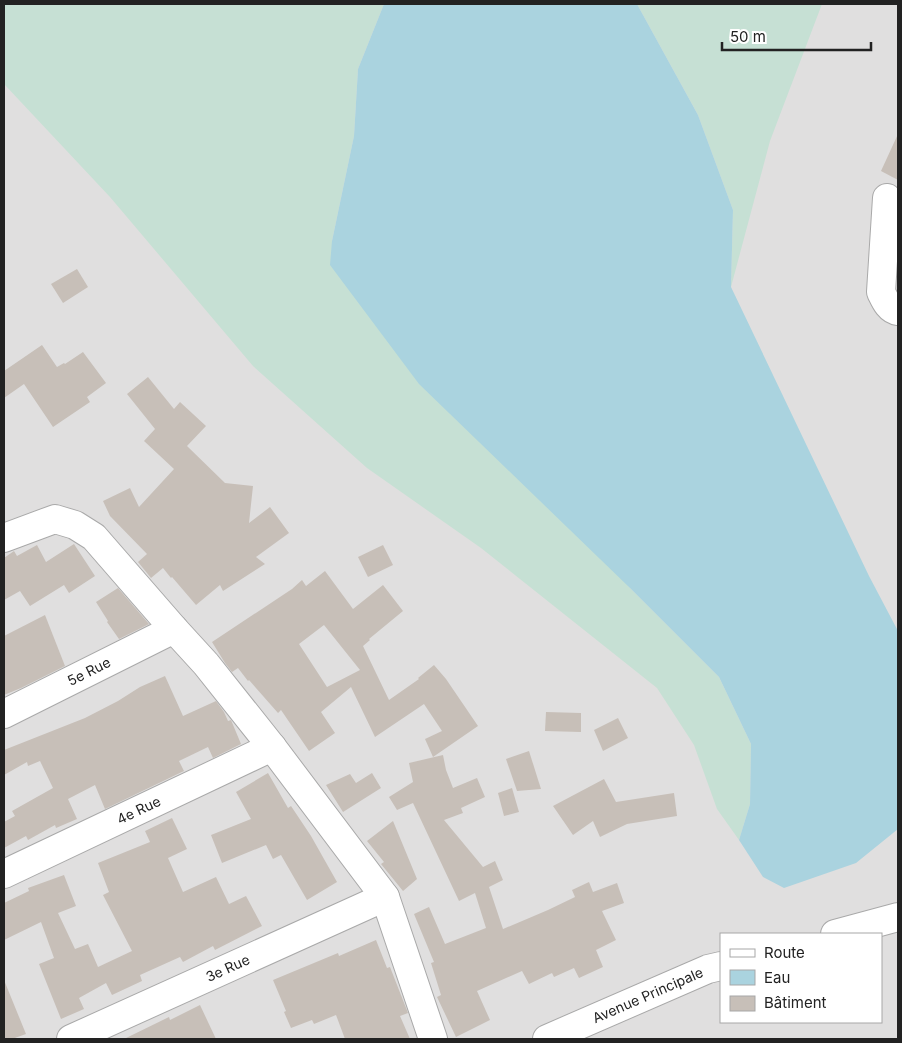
<svg xmlns="http://www.w3.org/2000/svg" width="902" height="1043" font-family="Inter,sans-serif">
<style>
.residential{fill:#e0dfdf;fill-rule:evenodd}
.wetland{fill:#c6e0d4}
.water{fill:#aad3df}
.building{fill:#c7bfb8;fill-rule:evenodd}
.lines{fill:none;stroke-linecap:round;stroke-linejoin:round}
.minor-casing{stroke:#a9a9a9;stroke-width:30}
.minor{stroke:#fff;stroke-width:28}
.labels{text-anchor:middle;stroke-width:5;stroke-linejoin:round;paint-order:stroke}
.street-label{font-size:14px;fill:#222;stroke:#fff}
</style>
<rect width="100%" height="100%" fill="#f2efe9"/>
<path class="residential" d="M 4,4 L 898,4 L 898,1039 L 4,1039 ZM 721,934 L 881,934 L 881,1022 L 721,1022 Z"/>
<g class="wetland">
<polygon points="4,4 384,4 358,69 354,136 332,241 630,588 719,677 751,744 750,804 739,840 717,809 694,745 657,688 481,548 367,468 253,366 110,197 4,84"/>
<polygon points="637,4 822,4 770,141 731,287 733,210 698,115"/>
</g>
<polygon class="water" points="384,4 637,4 698,115 733,210 731,287 869,576 898,631 898,829 856,863 784,888 763,877 739,840 750,804 751,744 719,677 630,588 419,384 330,265 332,241 354,136 358,69"/>
<g class="building">
<polygon points="898,134 898,180 881,171"/>
<polygon points="77,269 88,287 63,303 51,284"/>
<polygon points="42,345 57,367 64,363 65,364 83,352 106,383 87,397 90,402 53,427 24,384 4,398 4,371"/>
<polygon points="148,377 174,409 180,402 206,426 187,446 225,483 253,486 249,523 270,507 289,533 256,557 265,564 223,591 220,585 196,605 172,577 171,578 163,568 151,578 138,562 147,554 110,516 103,501 130,488 139,507 174,469 144,441 155,429 127,394"/>
<polygon points="74,544 95,576 69,593 64,585 30,606 20,591 4,600 4,558 14,551 17,556 37,545 46,562"/>
<polygon points="383,545 393,565 368,577 358,557"/>
<path d="M 325,571 L 353,609 L 383,585 L 403,611 L 369,639 L 370,640 L 363,646 L 389,700 L 419,679 L 418,678 L 434,665 L 446,679 L 478,726 L 433,757 L 425,739 L 442,731 L 424,704 L 375,737 L 351,687 L 321,712 L 335,733 L 309,751 L 281,710 L 278,713 L 249,680 L 248,681 L 238,668 L 232,672 L 225,663 L 212,642 L 292,589 L 302,580 L 306,586 ZM 324,625 L 360,670 L 327,687 L 299,644 Z"/>
<polygon points="118,588 149,624 119,639 107,622 108,621 96,602"/>
<polygon points="45,615 65,666 21,688 4,695 4,636"/>
<polygon points="165,676 183,716 216,701 224,712 228,721 231,720 241,744 213,758 208,747 179,761 184,771 105,809 95,785 68,799 77,819 56,828 55,825 28,840 26,836 4,848 4,822 15,816 12,811 53,788 40,761 28,766 27,762 4,775 4,750 85,718 118,701 140,687"/>
<polygon points="546,712 581,713 581,732 545,731"/>
<polygon points="618,718 628,738 603,751 594,730"/>
<polygon points="529,751 541,789 517,791 506,759"/>
<polygon points="443,755 446,770 453,788 477,778 485,797 461,808 463,813 444,820 483,867 495,861 503,880 489,887 503,929 548,910 575,897 572,890 589,882 593,892 617,883 624,903 602,911 616,940 596,950 603,967 579,978 574,968 554,977 552,973 529,984 522,971 477,991 490,1020 456,1037 437,997 441,995 431,963 434,962 414,914 429,907 445,944 486,928 475,893 459,901 413,803 397,810 389,797 413,782 409,763"/>
<polygon points="268,773 288,808 291,806 311,836 337,882 307,900 281,855 273,859 266,845 222,863 211,835 251,819 236,792"/>
<polygon points="372,773 381,788 343,812 326,785 350,774 356,783"/>
<polygon points="604,779 616,802 674,793 677,816 627,824 600,837 593,821 573,835 553,806"/>
<polygon points="512,788 519,812 504,816 498,793"/>
<polygon points="172,818 187,849 168,858 183,892 216,877 229,904 246,896 262,926 215,950 213,946 183,962 180,957 140,975 142,981 112,995 106,983 79,998 84,1009 61,1019 39,964 54,958 41,922 4,940 4,903 29,891 28,888 64,875 76,906 58,913 75,949 88,944 98,967 132,951 103,895 109,892 98,863 150,842 145,831"/>
<polygon points="393,821 417,879 403,891 381,864 384,862 367,841"/>
<polygon points="376,940 387,968 390,967 408,1013 400,1016 410,1039 345,1039 336,1015 314,1024 312,1020 291,1028 284,1012 286,1011 273,980 338,953 339,956"/>
<polygon points="4,980 26,1034 12,1039 4,1039"/>
<polygon points="200,1005 216,1039 124,1039 169,1017 170,1020"/>
</g>
<g class="lines">
<g class="minor-casing">
<g id="minor">
<path d="M 887,198 L 881,292 C 885,300 889,310 898,311"/>
<polyline points="4,538 55,519 75,525 94,537 174,629 206,664 272,747 385,897 433,1039"/>
<path id="s1" d="M 4,714 L 174,629"/>
<path id="s2" d="M 4,874 L 272,747"/>
<polyline points="835,934 898,917"/>
<path id="s3" d="M 71,1039 L 385,897"/>
<path id="s4" d="M 547,1039 L 708,969 L 721,966"/>
</g>
</g>
<use href="#minor" class="minor"/>
</g>
<g class="labels">
<g class="street-label">
<text dy="5" stroke="none"><textPath href="#s1" startOffset="95">5e Rue</textPath></text>
<text dy="5" stroke="none"><textPath href="#s2" startOffset="149">4e Rue</textPath></text>
<text dy="5" stroke="none"><textPath href="#s3" startOffset="172">3e Rue</textPath></text>
<text dy="5" stroke="none"><textPath href="#s4" startOffset="110">Avenue Principale</textPath></text>
</g>
</g>
<rect width="902" height="1043" fill="none" stroke="#222222" stroke-width="10"/>
<rect x="720" y="933" width="162" height="90" fill="#ffffff" stroke="#a7a7a7"/>
<rect x="730" y="949" width="25" height="8" fill="#ffffff" stroke="#a7a7a7"/>
<text x="764" y="958" font-size="15" fill="#222222">Route</text>
<rect x="730" y="970" width="25" height="15" fill="#aad3df" stroke="#a7a7a7"/>
<text x="764" y="983" font-size="15" fill="#222222">Eau</text>
<rect x="730" y="996" width="25" height="15" fill="#c7bfb8" stroke="#a7a7a7"/>
<text x="764" y="1008" font-size="15" fill="#222222">Bâtiment</text>
<path d="M722 42v8h149v-8" fill="none" stroke="#222222" stroke-width="2.5"/>
<text x="730" y="42" font-size="15" fill="#222222" stroke="#ffffff" stroke-width="4" paint-order="stroke">50 m</text>
</svg>
